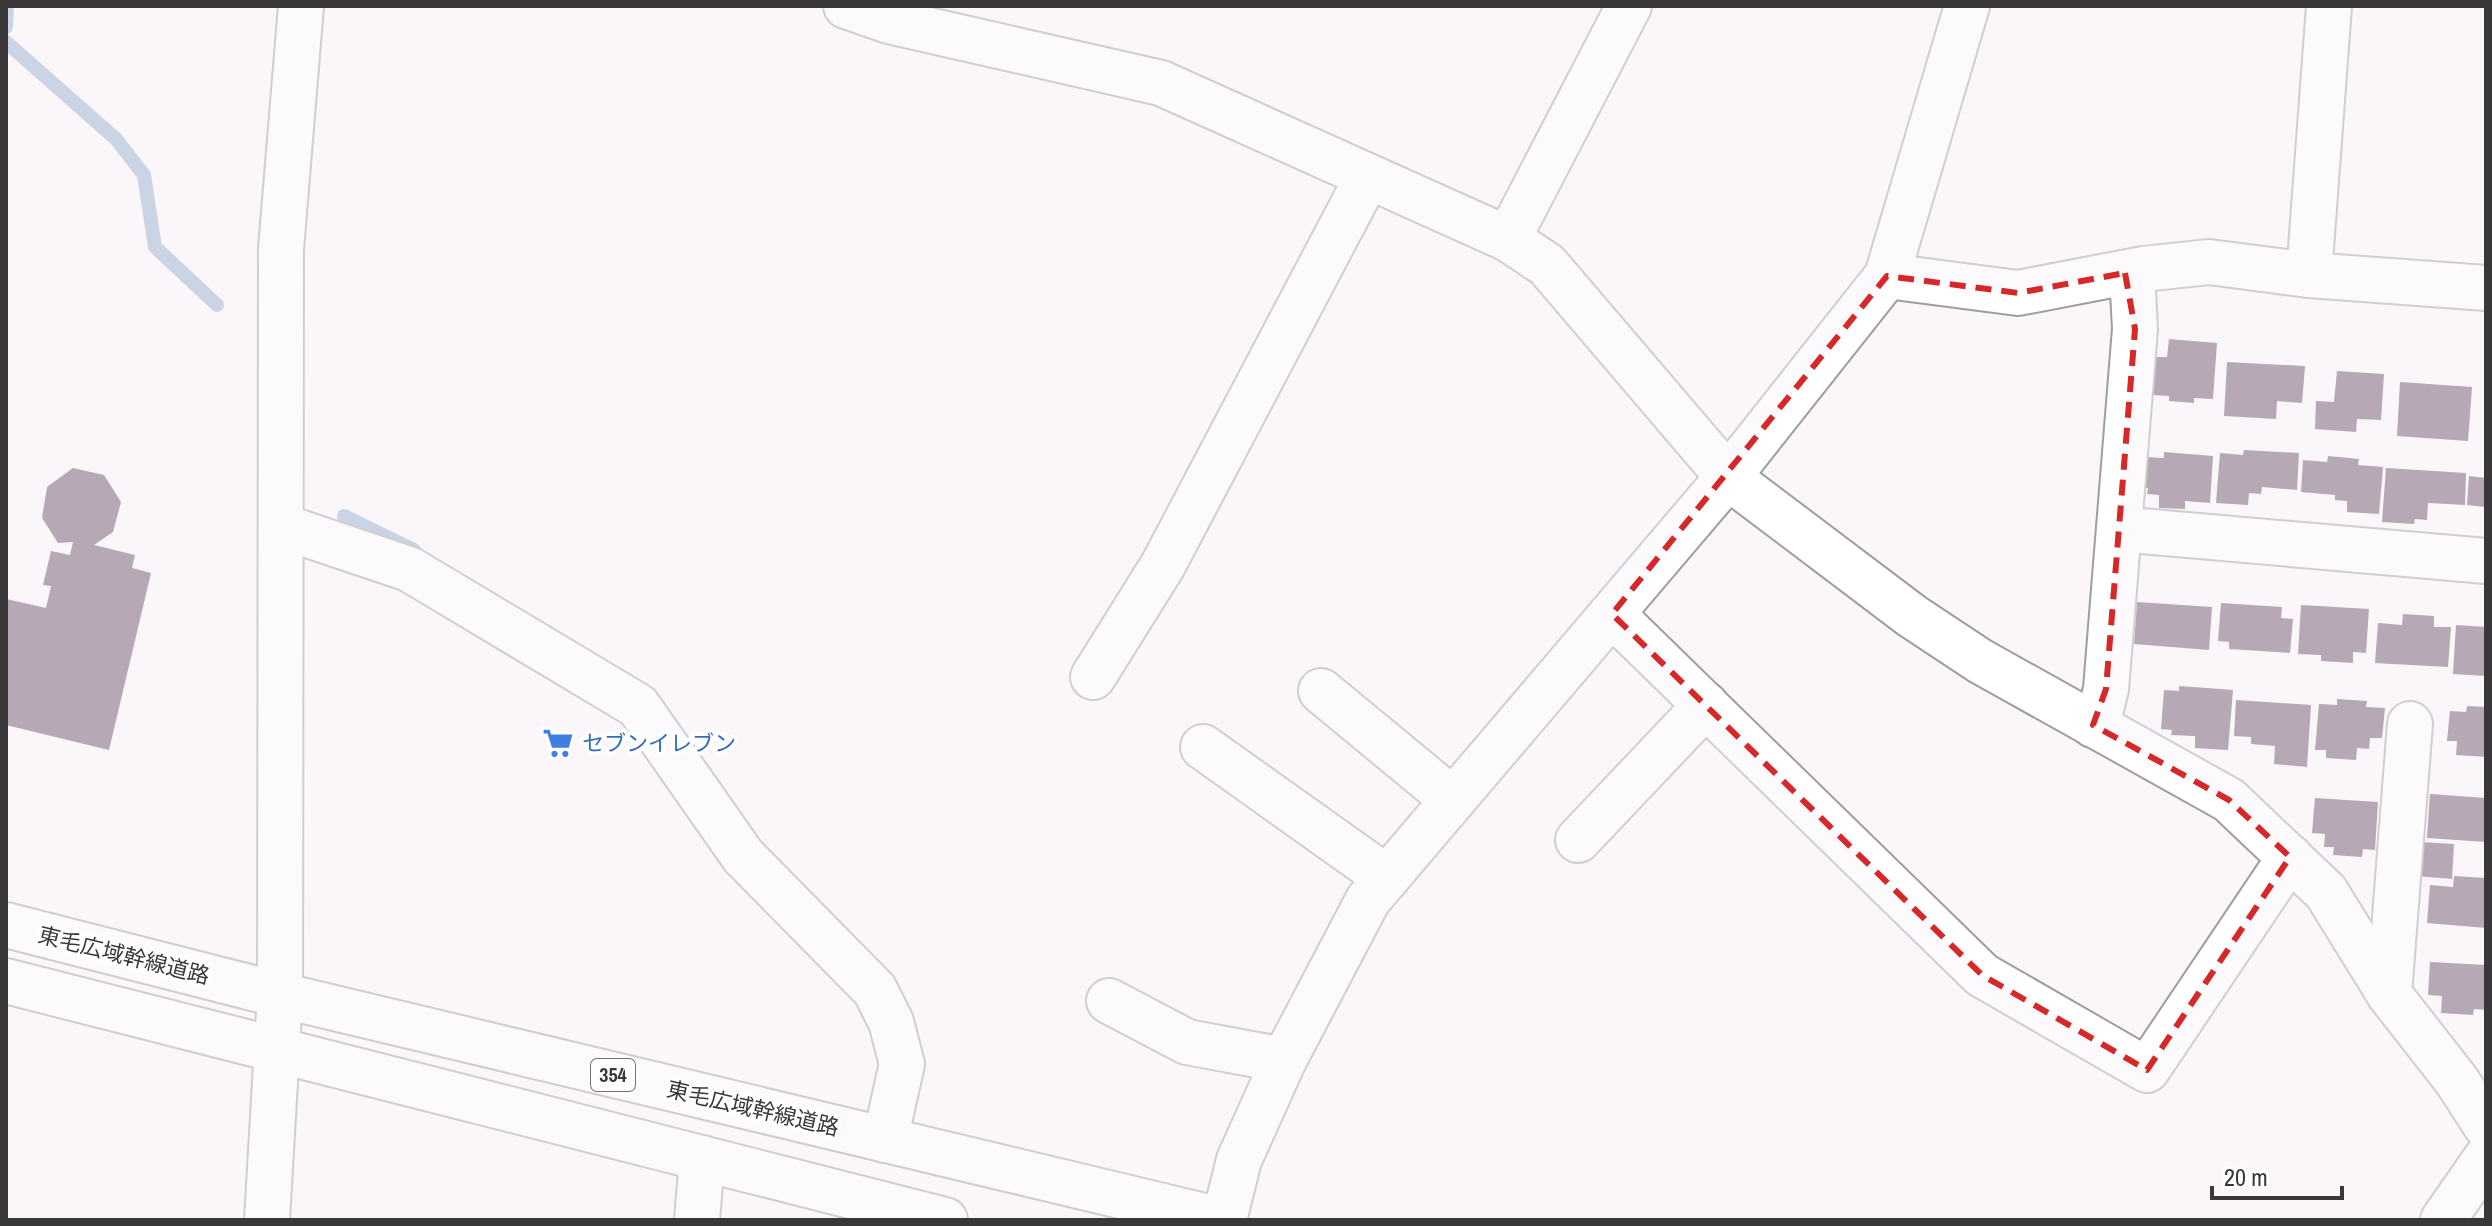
<svg xmlns="http://www.w3.org/2000/svg" width="2492" height="1226" font-family="'Archivo Narrow','Noto Sans JP',sans-serif">
<style>
.lines{fill:none;stroke-linecap:round;stroke-linejoin:round}
.stream{stroke:#93acca;stroke-width:14}
.building{fill:#654961}
.minor-casing{stroke:#a09da0;stroke-width:48}
.highway-casing{stroke:#a09da0;stroke-width:48}
.minor{stroke:#fff;stroke-width:44}
.highway{stroke:#fff;stroke-width:44}
.marked{fill:none;stroke:#d62828;stroke-width:6;stroke-dasharray:16 10;stroke-linejoin:round}
.labels{text-anchor:middle;stroke-width:8;stroke-linejoin:round;paint-order:stroke}
.shield{fill:#fff;stroke:#747374;stroke-width:2}
.shield-label{font-size:20px;font-weight:bold;fill:#393739}
.shop-label{font-size:22px;fill:#366cbe;stroke:#fff;text-anchor:start}
.street-label{font-size:22px;fill:#393739;stroke:#fff}
</style>
<rect width="100%" height="100%" fill="#faf6fa"/>
<g class="lines">
<g class="stream">
<polyline points="6,27 7,6"/>
<polyline points="6,42 116,139 144,175 155,247 217,305"/>
<polyline points="344,516 414,550"/>
</g>
</g>
<g class="building">
<polygon points="2169,339 2217,343 2213,399 2194,398 2194,403 2169,401 2169,396 2151,395 2154,357 2167,357"/>
<polygon points="2227,362 2305,366 2302,403 2277,401 2276,419 2224,416"/>
<polygon points="2337,371 2384,374 2381,420 2357,419 2356,432 2315,429 2316,401 2334,402"/>
<polygon points="2400,382 2472,387 2468,441 2397,436"/>
<polygon points="2244,450 2299,453 2297,490 2262,487 2261,494 2249,493 2248,505 2216,503 2220,453 2243,455"/>
<polygon points="2164,452 2213,456 2210,503 2185,501 2185,509 2159,508 2159,495 2147,494 2148,488 2142,488 2144,457 2164,458"/>
<polygon points="2328,456 2359,459 2358,465 2383,467 2379,514 2347,512 2347,501 2335,500 2335,495 2301,492 2303,460 2327,462"/>
<polygon points="73,468 104,475 121,502 113,532 94,545 135,555 132,568 151,573 109,750 6,725 6,599 46,608 51,586 43,585 51,551 70,555 73,542 58,543 42,518 47,487"/>
<polygon points="2386,468 2466,473 2465,505 2428,503 2427,520 2415,519 2414,524 2382,522"/>
<polygon points="2469,476 2486,478 2486,507 2467,505"/>
<polygon points="2137,602 2212,607 2209,650 2134,644"/>
<polygon points="2221,603 2282,607 2281,618 2293,619 2290,653 2229,649 2229,642 2218,641"/>
<polygon points="2301,605 2369,609 2366,653 2353,652 2353,663 2321,661 2321,655 2298,654"/>
<polygon points="2403,614 2434,616 2434,627 2451,627 2448,667 2375,663 2378,623 2402,625"/>
<polygon points="2456,625 2486,627 2486,676 2453,674"/>
<polygon points="2179,686 2233,690 2228,750 2195,748 2195,736 2171,735 2172,730 2161,729 2164,690 2179,691"/>
<polygon points="2337,699 2367,701 2366,707 2385,708 2382,738 2370,738 2369,749 2357,748 2356,760 2326,758 2326,750 2315,750 2319,704 2337,705"/>
<polygon points="2236,700 2311,705 2307,767 2274,764 2275,746 2251,744 2251,737 2234,736"/>
<polygon points="2467,706 2486,707 2486,757 2456,755 2457,741 2447,741 2450,711 2466,712"/>
<polygon points="2430,794 2486,798 2486,842 2427,838"/>
<polygon points="2315,798 2378,802 2375,850 2363,849 2362,857 2333,855 2334,847 2324,847 2325,834 2312,833"/>
<polygon points="2420,842 2454,844 2452,879 2417,876"/>
<polygon points="2454,876 2486,878 2486,928 2427,923 2430,885 2453,887"/>
<polygon points="2430,962 2486,965 2486,1010 2474,1009 2473,1015 2441,1013 2442,996 2428,995"/>
</g>
<g class="lines">
<g class="minor-casing">
<g id="minor">
<polyline points="846,6 889,21 1161,83 1508,239 1547,265 1728,477 1912,616 1980,661 2229,800 2326,892 2389,994 2457,1081 2486,1126"/>
<polyline points="1508,239 1629,6"/>
<polyline points="2309,275 2329,6"/>
<polyline points="1887,276 2018,293 2143,269 2209,262 2309,275 2486,288"/>
<polyline points="281,526 409,569 638,706 743,856 875,990 891,1022 902,1064 885,1140"/>
<polyline points="2119,529 2486,561"/>
<polyline points="1612,614 1982,975 2147,1070 2290,857"/>
<polyline points="1093,677 1163,565 1367,178"/>
<polyline points="1321,691 1453,800"/>
<polyline points="2093,725 2100,713 2106,689 2135,329 2133,291 2125,273"/>
<polyline points="1203,747 1387,878"/>
<polyline points="1578,840 1706,705"/>
<polyline points="2389,994 2410,724"/>
<polyline points="1109,1001 1187,1042 1284,1060"/>
<polyline points="267,1220 280,995 281,249 301,6"/>
<polyline points="697,1220 702,1158"/>
<polyline points="1224,1220 1239,1160 1284,1060 1368,900 1728,477 1887,276 1967,6"/>
<polyline points="2443,1220 2486,1158"/>
</g>
</g>
<g class="highway-casing">
<g id="highway">
<polyline points="6,925 280,995 1221,1220"/>
<polyline points="6,981 945,1220"/>
</g>
</g>
<use href="#minor" class="minor"/>
<use href="#highway" class="highway"/>
</g>
<path d="M0 0H2492V1226H0ZM 2125,273 L 2135,329 L 2106,689 L 2093,725 L 2229,800 L 2290,857 L 2147,1070 L 1982,975 L 1612,614 L 1887,276 L 2018,293 Z" fill="#faf6fa" fill-opacity=".55" fill-rule="evenodd"/>
<path class="marked" d="M 2125,273 L 2135,329 L 2106,689 L 2093,725 L 2229,800 L 2290,857 L 2147,1070 L 1982,975 L 1612,614 L 1887,276 L 2018,293 Z"/>
<defs>
<g id="supermarket-bare" transform="scale(2.4)"><path d="M-6-5.5h2.5l.6 2H6L4.5 2H-2.5L-4.4-4H-6ZM-1.5 3.2a1.3 1.3 0 1 0 .1 0ZM3 3.2a1.3 1.3 0 1 0 .1 0Z" fill="#3f7fe0" stroke="#fff" stroke-width="2.5" paint-order="stroke"/></g>
</defs>
<g fill-rule="evenodd">
<use href="#supermarket-bare" x="558" y="743"/>
</g>
<g class="labels">
<rect class="shield" x="591" y="1059" width="44" height="32" rx="6"/>
<g class="shield-label">
<text x="613" y="1082">354</text>
</g>
<g class="shop-label">
<text x="582" y="751">セブンイレブン</text>
</g>
<g class="street-label">
<text transform="translate(124 955) rotate(14)" y="8">東毛広域幹線道路</text>
<text transform="translate(753 1108) rotate(13)" y="8">東毛広域幹線道路</text>
</g>
</g>
<rect width="2492" height="1226" fill="none" stroke="#393739" stroke-width="16"/>
<path d="M2212 1186v12h130v-12" fill="none" stroke="#393739" stroke-width="4"/>
<text x="2224" y="1186" font-size="24" fill="#393739" stroke="#ffffff" stroke-width="6" paint-order="stroke">20 m</text>
</svg>
